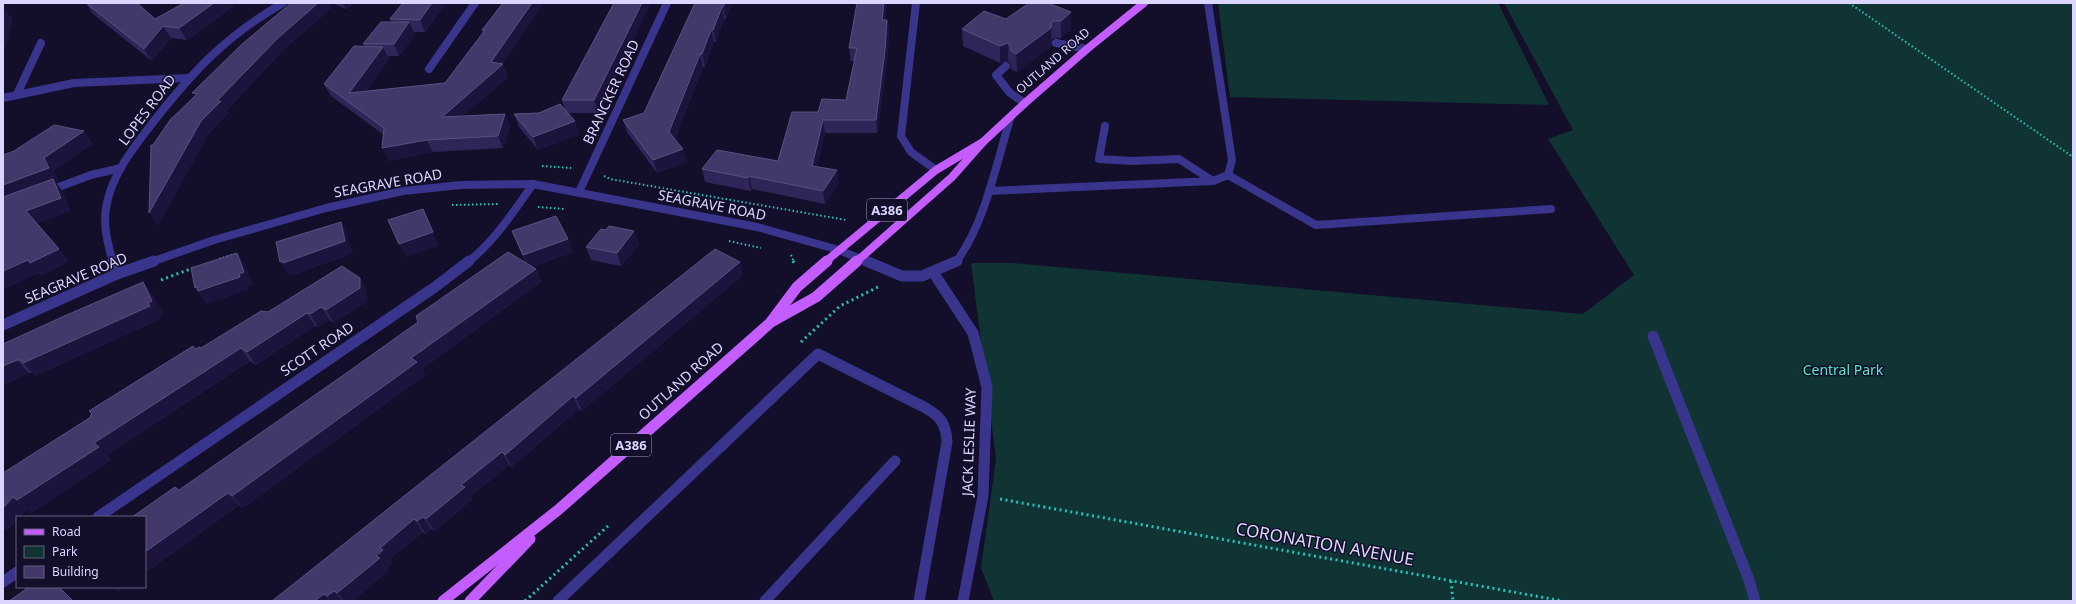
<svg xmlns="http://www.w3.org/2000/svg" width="2076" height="604" font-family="'Noto Sans',sans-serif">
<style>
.green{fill:#103433}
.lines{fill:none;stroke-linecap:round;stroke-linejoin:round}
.path-far1{stroke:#25c3bb;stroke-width:2;stroke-dasharray:1.5 2.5;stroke-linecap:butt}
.path{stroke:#25c3bb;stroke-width:3;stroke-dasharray:2 3.5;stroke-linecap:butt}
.minor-far1{stroke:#39358c;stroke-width:8}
.minor{stroke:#39358c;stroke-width:11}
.major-far1{stroke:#c45dff;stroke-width:8}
.major{stroke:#c45dff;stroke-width:11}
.wall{fill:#302559}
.shaded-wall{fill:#1d143e}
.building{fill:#42386a;stroke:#5a5182}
.labels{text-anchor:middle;stroke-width:3;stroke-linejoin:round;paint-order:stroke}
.far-street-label{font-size:12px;fill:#dbd6ff;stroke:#130e29}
.shield{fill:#130e29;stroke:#9f9abf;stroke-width:1}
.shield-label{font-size:13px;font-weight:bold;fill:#dbd6ff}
.street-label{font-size:14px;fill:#dbd6ff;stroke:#130e29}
.park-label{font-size:14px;fill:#57e9c6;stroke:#130e29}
.near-street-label{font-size:17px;fill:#dbd6ff;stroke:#130e29}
</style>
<rect width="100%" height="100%" fill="#130e29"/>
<g class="green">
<polygon points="1218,3 1498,3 1549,105 1230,97"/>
<polygon points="1504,3 2073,3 2073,601 994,601 981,568 996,459 971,263 1013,263 1583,314 1634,275 1548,139 1573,130"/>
</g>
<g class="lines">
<g class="path-far1">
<polyline points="1849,3 2073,157"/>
<polyline points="542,166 571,168"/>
<polyline points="604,176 610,179 846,220"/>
<polyline points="452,205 499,204"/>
<polyline points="538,207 565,209"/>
<polyline points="729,241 761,248"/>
<polyline points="791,255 794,262"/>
<polyline points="219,259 235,254"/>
</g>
<g class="path">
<polyline points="793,261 795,265"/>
<polyline points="161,280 193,268"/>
<polyline points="801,342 840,306 878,287"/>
<polyline points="1000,499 1563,601"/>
<polyline points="1451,581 1453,601"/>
<polyline points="525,601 608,526"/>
</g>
<g class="minor-far1">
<polyline points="916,3 901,136 911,152 936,170"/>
<polyline points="1056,43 1087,49"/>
<polyline points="1006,66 996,75 1010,93 1025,103"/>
<polyline points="429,69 475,3"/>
<polyline points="17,94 41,43"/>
<polyline points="3,98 74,83 188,78"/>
<polyline points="1105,126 1099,159 1131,161 1179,159 1213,181"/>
<polyline points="1228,175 1316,225 1551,209"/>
<polyline points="48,191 91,175 121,168"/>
<polyline points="989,191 1213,181 1228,175 1232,160 1208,3"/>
<polyline points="579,192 667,3"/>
<path d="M 113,262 C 108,245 103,226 106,208 C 111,175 134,147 154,121 C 194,70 226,36 283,3"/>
<polyline points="151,262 214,240 326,208 403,191 461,185 533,184 757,227 839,250 868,262"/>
<path d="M 468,262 C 494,242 514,211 533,184"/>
<path d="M 956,262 C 985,223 996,165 1010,119"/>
</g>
<g class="minor">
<polyline points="113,261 117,274"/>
<polyline points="866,261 902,276 922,276 957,261"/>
<polyline points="933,272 973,333 987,387 983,496 963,601"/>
<polyline points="3,325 117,274 154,261"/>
<polyline points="1653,336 1749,580 1755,601"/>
<polyline points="98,517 435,287 469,261"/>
<polyline points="3,582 17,572"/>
<path d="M 558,601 L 818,354 L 924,407 C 940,416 946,423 947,442 L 919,601"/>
<polyline points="765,601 895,461"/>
</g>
<g class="major-far1">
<polyline points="825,262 936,170 983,142"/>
<polyline points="856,262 952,177 983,142 1025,103 1087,49 1144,3"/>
</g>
<g class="major">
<polyline points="773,321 816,297 857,261"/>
<polyline points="443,601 558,510 770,323 797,287 827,261"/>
<polyline points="470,601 530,539"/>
</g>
</g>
<g class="wall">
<polygon points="86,3 137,3 155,19 234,6 187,40 171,38 152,61 93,14"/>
<polygon points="332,3 356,3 346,9"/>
<polygon points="403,3 446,3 425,32 414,32 415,35 399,56 388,56 389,59 366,91 445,83 483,33 482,30 503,3 503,64 508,77 463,116 505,114 510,127 503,148 433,152 389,161 384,135 331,96 324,84 365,46 363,44 392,22 390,19"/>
<polygon points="695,3 732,3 726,19 724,19 716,42 714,42 705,67 703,67 675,139 687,162 657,173 627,132 623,120 644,113"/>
<polygon points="857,3 887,3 885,20 887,20 889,32 887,62 877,133 825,133 817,167 839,183 825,204 752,189 751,191 705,182 702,169 778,161 818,112 846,100 855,61 851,61 849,48"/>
<polygon points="1048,3 1071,29 1061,38 1052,39 1051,46 1017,72 1011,69 1011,64 1008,61 1000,63 963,46 962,29 1006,19"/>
<polygon points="635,37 599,113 568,113 580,134 538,150 519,127 514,114 539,113 565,109 562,100"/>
<polygon points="606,230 634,231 639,244 621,266 591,260 586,247"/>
<polygon points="512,231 568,239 573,252 532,267 536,269 541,282 422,369 425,375 243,508 239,505 145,573 145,517 179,490 526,264"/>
<polygon points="743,275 582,411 579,409 512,467 509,465 471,496 472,500 435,531 431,529 426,534 423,532 390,559 392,563 387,567 389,570 353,601 272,601"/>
<polygon points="143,282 153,296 163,314 158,316 160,319 35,376 32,373 29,373 3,385 3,344"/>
<polygon points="367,291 367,301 334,323 330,320 318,327 315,326 256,365 250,361 107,455 111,460 31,513 27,509 20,517 17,517 17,520 11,526 3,532 3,473 91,417 92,415 89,411 196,349 201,348 268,312"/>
</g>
<g class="shaded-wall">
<polygon points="214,3 232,3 234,6 187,40 179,28"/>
<polygon points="318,3 329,3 332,8 283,51 227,111 229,113 209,134 158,226 149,213 201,121 217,101 277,39"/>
<polygon points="343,3 356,3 346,9"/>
<polygon points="432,3 446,3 425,32 420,20"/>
<polygon points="532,3 544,3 503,64 508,77 447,130 442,117 491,62"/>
<polygon points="642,3 651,3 599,113 594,100"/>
<polygon points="725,3 732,3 726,19 723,7"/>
<polygon points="884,3 887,3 883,32 882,20"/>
<polygon points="722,7 724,19 716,42 713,30"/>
<polygon points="5,8 13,20 3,56 3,13"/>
<polygon points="1071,12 1071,29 1061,38 1061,21"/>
<polygon points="887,20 889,32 887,62 877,133 876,120"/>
<polygon points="1052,21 1051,46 1017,72 1016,54"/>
<polygon points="409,22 415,35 399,56 394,44"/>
<polygon points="163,26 171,38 152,61 144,49"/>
<polygon points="711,30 714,42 705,67 702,54"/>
<polygon points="1008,43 1008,61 1000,63 1000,46"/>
<polygon points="383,47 389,59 355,106 349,93"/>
<polygon points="700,54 703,67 673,145 669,132"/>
<polygon points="505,114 510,127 503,148 498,136"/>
<polygon points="823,120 825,133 815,179 812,166"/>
<polygon points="575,121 580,134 538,150 533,137"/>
<polygon points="84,131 93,144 54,171 59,181 56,182 63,192 71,211 36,224 3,202 3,185"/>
<polygon points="427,140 433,152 389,161 382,148"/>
<polygon points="683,149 687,162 657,173 653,160"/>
<polygon points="837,170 839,183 825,204 823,191"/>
<polygon points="749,176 752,189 751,191 748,178"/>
<polygon points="423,209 429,222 439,246 406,257 399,244"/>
<polygon points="341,222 348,235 353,254 291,276 290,274 288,275 280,262"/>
<polygon points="634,231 639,244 621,266 617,253"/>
<polygon points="568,239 573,252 529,268 523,255"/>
<polygon points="59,249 69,262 41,276 39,273 3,290 3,271 28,260"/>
<polygon points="237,253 246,266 253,285 248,287 248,290 207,304 205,301 204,301 195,288 239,274"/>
<polygon points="740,262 743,275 582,411 576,398"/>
<polygon points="536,269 541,282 422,369 425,375 243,508 232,496 411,358"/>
<polygon points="360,278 367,291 367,301 334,323 326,310"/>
<polygon points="143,282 153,296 163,314 158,316 160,319 35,376 23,363 148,303"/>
<polygon points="321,307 330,320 318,327 310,314"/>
<polygon points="307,313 315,326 256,365 247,352"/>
<polygon points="241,348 250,361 107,455 111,460 31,513 17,500 94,443"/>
<polygon points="17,360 29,373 3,385 3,366"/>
<polygon points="573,396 579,409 512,467 505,455"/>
<polygon points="502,452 509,465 471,496 472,500 435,531 426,519 461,485"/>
<polygon points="228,493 239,505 145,573 145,552"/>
<polygon points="13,497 27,509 20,517 17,517 17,520 11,526 3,532 3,508"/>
<polygon points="423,517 431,529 426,534 417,521"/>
<polygon points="414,519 423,532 390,559 392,563 387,567 389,570 353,601 344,601 337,593 380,548"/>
<polygon points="59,587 60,587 74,601 73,601"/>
<polygon points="113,587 125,587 118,592"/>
<polygon points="334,591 342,601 331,601 327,596"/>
<polygon points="324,594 330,601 314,601"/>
</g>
<g class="building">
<polygon points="86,3 137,3 155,19 184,3 214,3 179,28 163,26 144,49"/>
<polygon points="291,3 318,3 277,39 217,101 221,101 201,121 149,213 151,145 153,145 170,120 197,94 192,93 241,45"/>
<polygon points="403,3 432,3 420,20 390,19"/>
<polygon points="503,3 532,3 491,62 503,64 442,117 505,114 498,136 427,140 382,148 384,128 324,84 354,46 383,47 349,93 445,83 485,30 482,30"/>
<polygon points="614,3 642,3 594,100 562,100"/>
<polygon points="695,3 725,3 723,7 722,7 713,30 711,30 702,54 700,54 669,132 683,149 653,160 623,120 644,113"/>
<polygon points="857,3 884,3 882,20 887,20 885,50 876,120 823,120 812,166 837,170 823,191 749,176 748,178 702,169 717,150 778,161 792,112 818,112 822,99 846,100 857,48 849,48"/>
<polygon points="1029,3 1048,3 1071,12 1061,21 1052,21 1051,28 1016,54 1011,51 1011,47 1008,43 1000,46 962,29 984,11 1006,19"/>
<polygon points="381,22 409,22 394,44 363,44"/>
<polygon points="560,104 575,121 533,137 514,114 539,113"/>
<polygon points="54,125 84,131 44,158 49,168 3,185 3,155 14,151"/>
<polygon points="53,179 61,198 26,211 59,249 30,263 28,260 3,271 3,197"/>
<polygon points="423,209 433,232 399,244 388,220"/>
<polygon points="556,216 568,239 523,255 512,231"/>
<polygon points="341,222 345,241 283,263 283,261 280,262 276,242"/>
<polygon points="609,226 634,231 617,253 586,247 601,229 606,230"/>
<polygon points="715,249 740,262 576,398 573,396 505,455 502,452 461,485 465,487 426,519 423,517 417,521 414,519 380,548 383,550 376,556 380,558 337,593 334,591 327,596 324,594 314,601 272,601"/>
<polygon points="508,252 536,269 411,358 417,362 232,496 228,493 145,552 145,517 132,517 175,487 179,490 345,374 418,322 416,316"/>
<polygon points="237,253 244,272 239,274 240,277 198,291 197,287 195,288 191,268"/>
<polygon points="342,266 360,278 360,288 326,310 321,307 310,314 307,313 247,352 241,348 94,443 99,447 17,500 13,497 3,508 3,473 91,417 90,416 92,414 89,411 193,346 196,349 199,347 201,348 261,311 268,312"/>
<polygon points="143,282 152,301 148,303 150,306 23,363 21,360 17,360 3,366 3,344 62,317"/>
<polygon points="29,587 59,587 73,601 9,601"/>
</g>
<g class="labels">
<g class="far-street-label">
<text transform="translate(1053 61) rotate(-41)" y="4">OUTLAND ROAD</text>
</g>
<g class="shield">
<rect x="867" y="199" width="40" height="22" rx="3"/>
<rect x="611" y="434" width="40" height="22" rx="3"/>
</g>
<g class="shield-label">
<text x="887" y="215">A386</text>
<text x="631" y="450">A386</text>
</g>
<g class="street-label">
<text transform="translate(611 92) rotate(-65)" y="5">BRANCKER ROAD</text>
<text transform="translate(147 110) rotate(-53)" y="5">LOPES ROAD</text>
<text transform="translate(388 183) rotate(-10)" y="5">SEAGRAVE ROAD</text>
<text transform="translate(712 205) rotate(11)" y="5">SEAGRAVE ROAD</text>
<text transform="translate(76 278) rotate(-23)" y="5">SEAGRAVE ROAD</text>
<text transform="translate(317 349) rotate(-34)" y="5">SCOTT ROAD</text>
<text transform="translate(681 381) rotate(-42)" y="5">OUTLAND ROAD</text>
<text transform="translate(969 442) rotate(-88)" y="5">JACK LESLIE WAY</text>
</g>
<g class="park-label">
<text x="1843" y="375">Central Park</text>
</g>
<g class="near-street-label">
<text transform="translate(1325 544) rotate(10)" y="6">CORONATION AVENUE</text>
</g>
</g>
<rect width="2076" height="604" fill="none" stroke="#dbd6ff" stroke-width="8"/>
<rect x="16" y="516" width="130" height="72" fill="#130e29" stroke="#635e7f"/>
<rect x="24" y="529" width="20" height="6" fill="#c45dff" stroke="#635e7f"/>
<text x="52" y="536" font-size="12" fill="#dbd6ff">Road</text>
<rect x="24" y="546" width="20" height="12" fill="#103433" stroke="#635e7f"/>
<text x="52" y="556" font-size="12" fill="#dbd6ff">Park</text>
<rect x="24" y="566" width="20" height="12" fill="#42386a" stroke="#635e7f"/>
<text x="52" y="576" font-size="12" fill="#dbd6ff">Building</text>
</svg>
